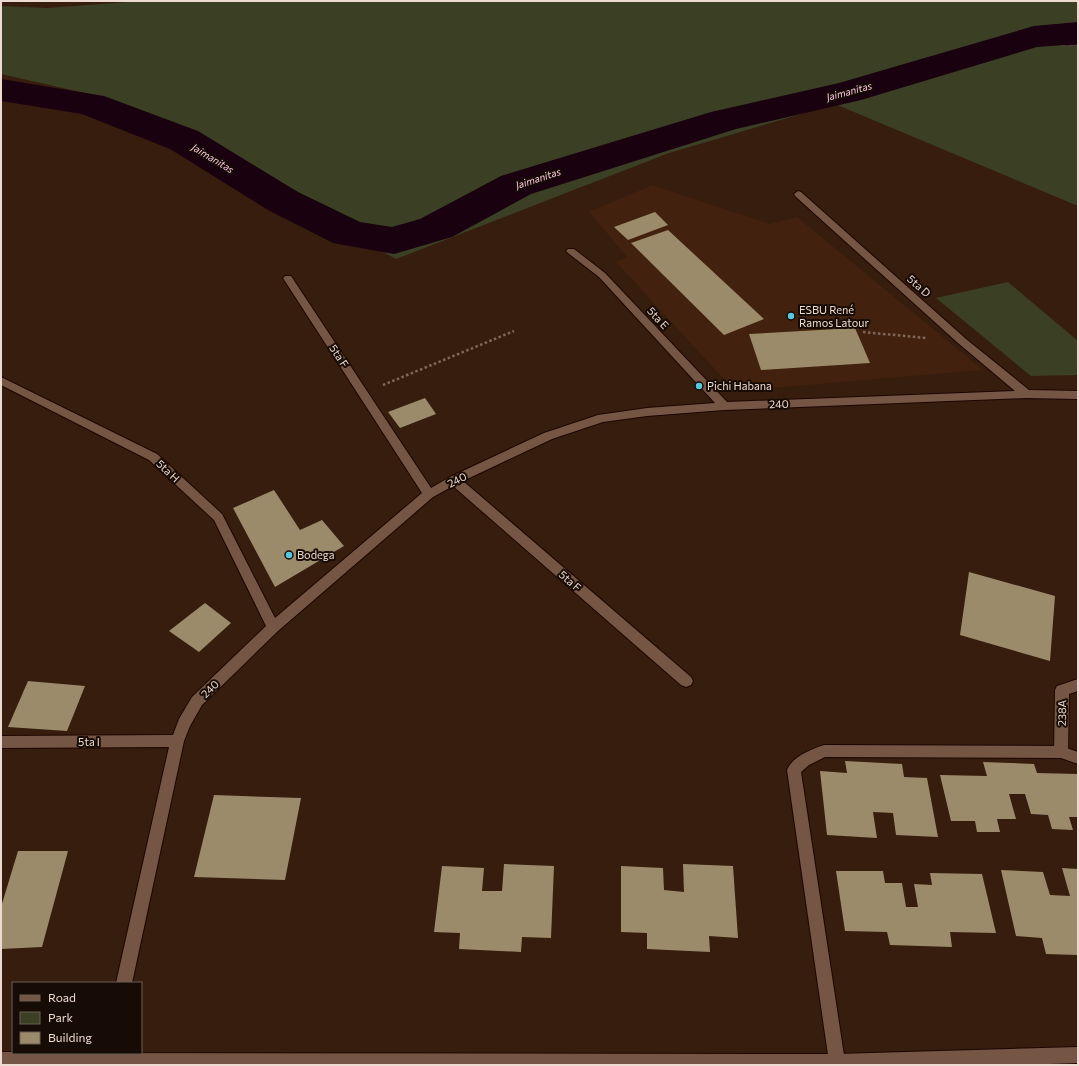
<svg xmlns="http://www.w3.org/2000/svg" width="1079" height="1066" font-family="Commissioner,sans-serif">
<style>
.built{fill:#42220e}
.green{fill:#3b4024}
.water{fill:#1a0110;stroke:#59424a}
.lines{fill:none;stroke-linecap:round;stroke-linejoin:round}
.river{fill:#1a0110;fill-rule:evenodd}
.building{fill:#9b8b6b}
.service-casing{stroke:#1d0600;stroke-width:2}
.minor-casing{stroke:#1d0600;stroke-width:2}
.tertiary-casing{stroke:#1d0600;stroke-width:2}
.path{stroke:#80695b;stroke-width:2.5;stroke-dasharray:2.5 2.5;stroke-linecap:butt}
.service{fill:#755645;fill-rule:evenodd}
.minor{fill:#755645;fill-rule:evenodd}
.tertiary{fill:#755645;fill-rule:evenodd}
.poi-dot{fill:#56c9e1;stroke:#160b05;stroke-width:1.5}
.labels{text-anchor:middle;stroke-width:4;stroke-linejoin:round;paint-order:stroke}
.far-water-label{font-size:10px;font-style:italic;fill:#fec9e4;stroke:#160b05}
.street-label{font-size:11px;fill:#eddad0;stroke:#160b05}
.poi-label{font-size:11px;fill:#eddad0;stroke:#160b05;text-anchor:start}
</style>
<rect width="100%" height="100%" fill="#371d0d"/>
<polygon class="built" points="652,185 770,224 797,217 983,370 735,391 616,262 627,257 589,212"/>
<g class="green">
<polygon points="142,1 1078,1 1078,22 1053,29 1066,46 1078,45 1078,206 835,104 669,153 396,259 302,208 195,135 107,98 1,74 1,6 47,8"/>
<polygon points="1008,282 1078,341 1078,375 1031,376 936,298"/>
</g>
<polygon class="water" points="1078,22 1078,45 1066,46 1034,37 1053,29"/>
<g class="lines">
<polygon class="river" points="1078,22 1078,44 1037,47 861,100 736,129 531,194 452,237 394,254 333,243 268,210 170,149 82,114 1,101 1,79 104,96 198,131 298,192 360,222 392,227 420,219 501,176 711,112 839,83 1034,26"/>
</g>
<g class="building">
<polygon points="655,212 668,225 628,240 614,227"/>
<polygon points="668,230 764,319 724,335 631,243"/>
<polygon points="855,328 870,363 761,370 749,334"/>
<polygon points="425,398 436,414 400,428 388,412"/>
<polygon points="274,490 300,530 322,520 344,546 275,587 233,508"/>
<polygon points="969,572 1055,596 1050,661 960,635"/>
<polygon points="205,603 231,623 199,652 169,631"/>
<polygon points="28,681 85,686 67,731 8,727"/>
<polygon points="845,761 902,764 904,777 927,778 938,837 896,835 893,813 873,812 877,838 827,835 820,771 847,773"/>
<polygon points="983,762 1034,764 1037,773 1078,774 1078,817 1069,817 1073,830 1052,829 1048,815 1031,814 1025,794 1009,794 1016,819 997,819 1000,832 977,832 975,821 951,821 940,775 987,776"/>
<polygon points="214,795 301,798 285,880 194,877"/>
<polygon points="18,851 68,851 42,947 1,949 1,907"/>
<polygon points="504,864 554,866 551,938 522,937 521,952 459,949 460,933 434,932 442,866 484,868 482,891 502,891"/>
<polygon points="683,864 733,866 738,938 709,936 710,952 647,949 647,933 621,932 621,866 663,868 664,890 684,892"/>
<polygon points="1062,868 1078,869 1078,955 1046,954 1042,938 1016,936 1001,870 1043,872 1050,895 1070,896"/>
<polygon points="836,871 883,871 885,883 902,883 906,907 918,907 914,884 932,885 930,873 982,874 996,933 950,932 952,947 890,945 887,932 845,931"/>
</g>
<g class="lines">
<g class="service-casing">
<path id="service" d="M 824,745 L 1061,746 L 1078,752 L 1078,764 L 1061,758 L 825,757 L 809,765 L 801,772 L 845,1062 L 844,1065 L 830,1065 L 829,1062 L 787,770 C 793,756 810,750 824,745 Z"/>
</g>
<g class="minor-casing">
<g id="minor">
<polygon points="798,191 801,192 966,339 1029,390 1078,391 1078,399 1026,398 724,410 647,416 603,422 552,439 463,481 691,677 693,681 691,685 686,687 681,685 453,486 433,497 278,631 202,705 190,726 184,741 132,983 116,983 169,747 1,748 1,736 173,735 179,719 192,697 266,626 214,520 149,460 1,385 1,377 157,454 222,514 275,618 422,493 283,278 285,276 291,276 431,488 450,477 544,433 598,415 647,408 715,403 599,277 568,253 566,251 568,249 574,249 605,273 727,402 1015,391 958,343 795,196 794,194"/>
<polygon points="1078,679 1078,691 1069,694 1068,752 1066,756 1061,758 1056,756 1054,752 1055,690 1057,686"/>
</g>
</g>
<g class="tertiary-casing">
<polygon id="tertiary" points="1078,1047 1078,1063 1022,1065 1,1065 1,1052 13,1052 13,1053 837,1054"/>
</g>
<g class="path">
<polyline points="863,332 926,338"/>
<polyline points="383,385 514,331"/>
</g>
<use href="#service" class="service"/>
<use href="#minor" class="minor"/>
<use href="#tertiary" class="tertiary"/>
</g>
<g class="poi-dot">
<circle cx="791" cy="316" r="4"/>
<circle cx="699" cy="386" r="4"/>
<circle cx="289" cy="555" r="4"/>
</g>
<g class="labels">
<g class="far-water-label">
<text transform="translate(849 91) rotate(-15)" y="4">Jaimanitas</text>
<text transform="translate(213 158) rotate(31)" y="4">Jaimanitas</text>
<text transform="translate(538 178) rotate(-18)" y="4">Jaimanitas</text>
</g>
<g class="street-label">
<text transform="translate(919 286) rotate(42)" y="4">5ta D</text>
<text transform="translate(658 318) rotate(47)" y="4">5ta E</text>
<text transform="translate(339 356) rotate(57)" y="4">5ta F</text>
<text transform="translate(779 404) rotate(-2)" y="4">240</text>
<text transform="translate(168 471) rotate(43)" y="4">5ta H</text>
<text transform="translate(457 480) rotate(-27)" y="4">240</text>
<text transform="translate(570 581) rotate(41)" y="4">5ta F</text>
<text transform="translate(210 689) rotate(-45)" y="4">240</text>
<text transform="translate(1062 713) rotate(-89)" y="4">238A</text>
<text x="89" y="746">5ta I</text>
</g>
<g class="poi-label">
<text x="799" y="314">ESBU René<tspan x="799" dy="13">Ramos Latour</tspan></text>
<text x="707" y="390">Pichi Habana</text>
<text x="297" y="559">Bodega</text>
</g>
</g>
<rect width="1079" height="1066" fill="none" stroke="#eddad0" stroke-width="4"/>
<rect x="12" y="982" width="130" height="72" fill="#160b05" stroke="#6c5e56"/>
<rect x="20" y="995" width="20" height="6" fill="#755645" stroke="#6c5e56"/>
<text x="48" y="1002" font-size="12" fill="#eddad0">Road</text>
<rect x="20" y="1012" width="20" height="12" fill="#3b4024" stroke="#6c5e56"/>
<text x="48" y="1022" font-size="12" fill="#eddad0">Park</text>
<rect x="20" y="1032" width="20" height="12" fill="#9b8b6b" stroke="#6c5e56"/>
<text x="48" y="1042" font-size="12" fill="#eddad0">Building</text>
</svg>
